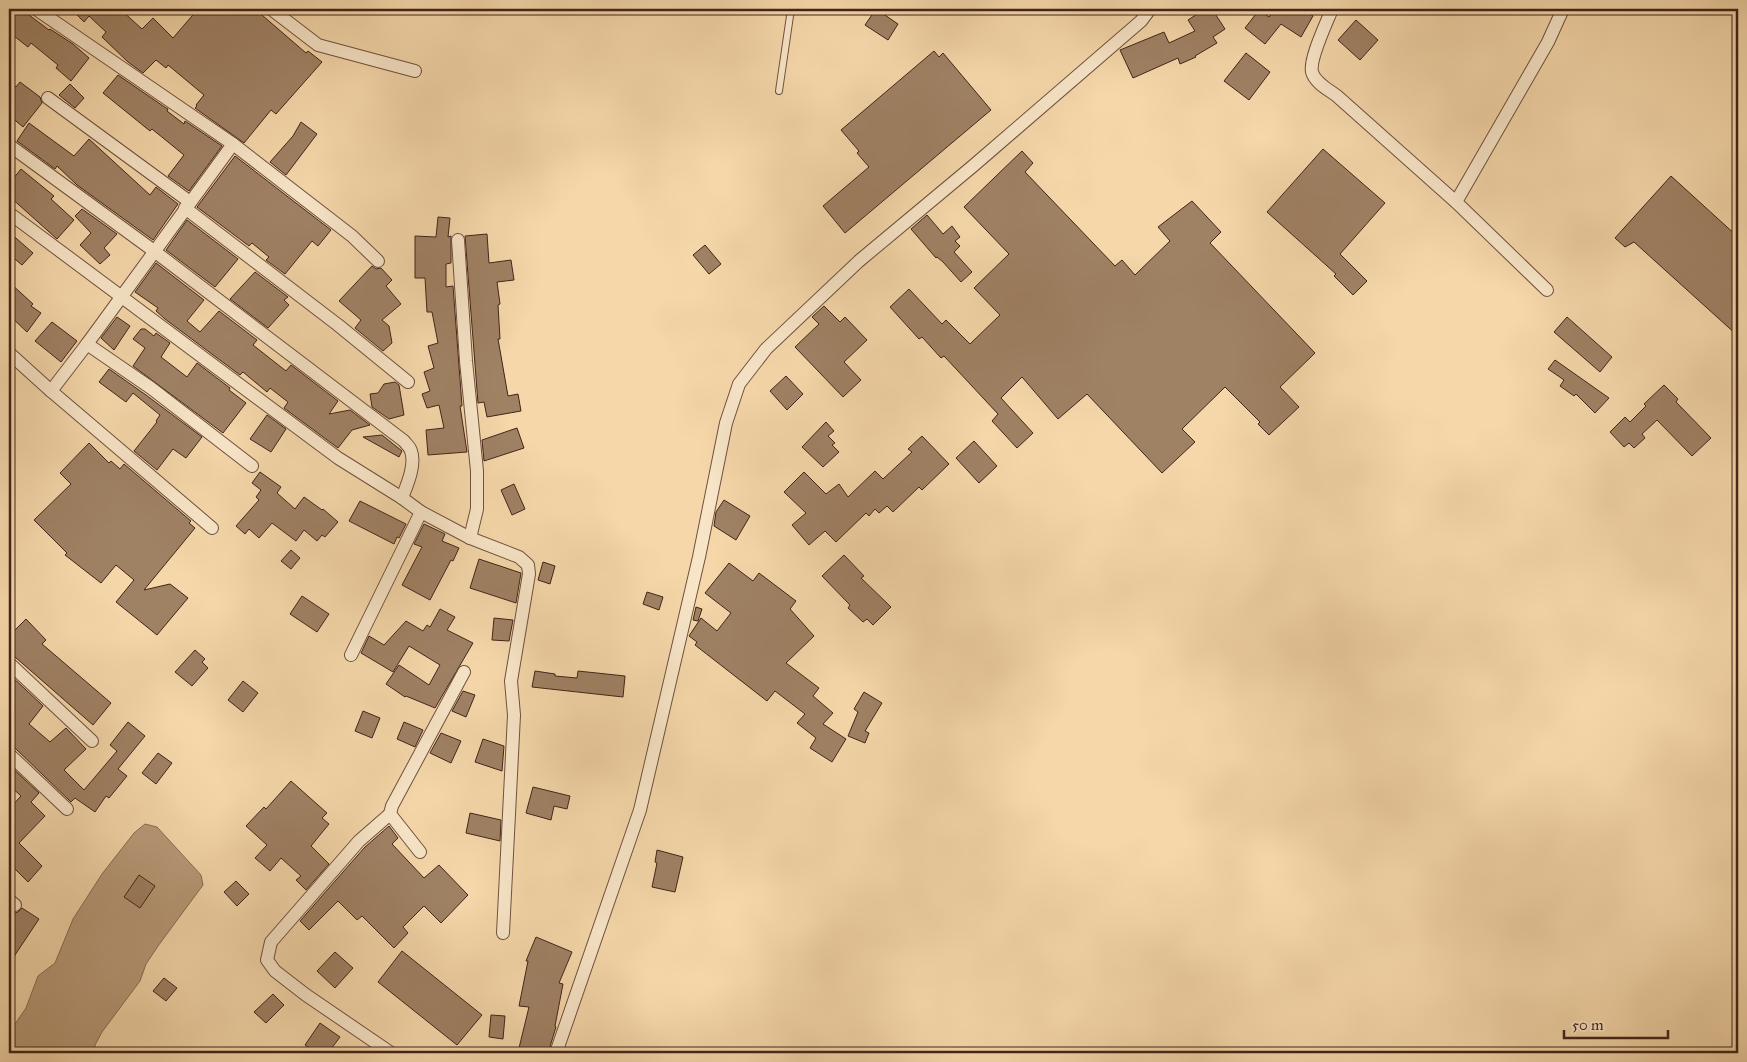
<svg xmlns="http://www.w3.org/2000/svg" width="1747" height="1062" font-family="'IM FELL Great Primer',serif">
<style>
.water{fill:#b89a79;stroke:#896b53}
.building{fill:#9f8164;stroke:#422419}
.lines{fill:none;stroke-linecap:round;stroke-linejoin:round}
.lane-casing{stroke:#6f513d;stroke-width:8}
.street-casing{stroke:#6f513d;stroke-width:14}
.lane{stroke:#f8e5c8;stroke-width:6}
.street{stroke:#f8e5c8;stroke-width:12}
</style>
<rect width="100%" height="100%" fill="#f5d7aa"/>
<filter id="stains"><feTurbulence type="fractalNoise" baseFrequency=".004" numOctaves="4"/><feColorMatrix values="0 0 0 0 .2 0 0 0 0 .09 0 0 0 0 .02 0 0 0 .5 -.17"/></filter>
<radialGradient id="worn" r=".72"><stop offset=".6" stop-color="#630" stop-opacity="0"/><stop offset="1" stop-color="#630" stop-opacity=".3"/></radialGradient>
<polygon class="water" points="145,824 157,827 201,875 203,885 158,946 146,964 140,981 102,1032 95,1045 95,1053 9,1053 9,1026 15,1024 26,1008 38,976 55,963 73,919 102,874 134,833"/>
<g class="building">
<polygon points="9,9 21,9 49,30 50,29 73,44 89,58 71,81 56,68 58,65 31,43 28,47 9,32"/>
<polygon points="71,9 120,9 142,29 153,18 173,38 198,9 255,9 306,53 308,51 322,62 276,114 271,110 244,143 195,108 197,106 196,105 204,95 168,65 166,68 156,60 143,73 128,62 102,37 106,32 89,16 84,22"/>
<polygon points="876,9 898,24 888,40 865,25"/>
<polygon points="1205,9 1212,9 1225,29 1213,37 1217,43 1195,56 1196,57 1180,64 1178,58 1133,78 1120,50 1164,32 1169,43 1195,31 1188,20"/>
<polygon points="1276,9 1303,9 1313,16 1301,37 1281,24 1265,44 1245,28 1259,10 1269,17"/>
<polygon points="1356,20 1378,40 1360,60 1338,40"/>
<polygon points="934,51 939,57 943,53 991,110 845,233 823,206 869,167 857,153 859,151 841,130"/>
<polygon points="1246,53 1270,72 1249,100 1224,81"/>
<polygon points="118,75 166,108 168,109 167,111 184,124 185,121 222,146 189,191 168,176 184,155 152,129 150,131 103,93"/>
<polygon points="9,80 16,87 20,82 40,97 42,103 23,127 9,115"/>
<polygon points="70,84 84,98 75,108 59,95"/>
<polygon points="301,122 317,134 286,175 270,162 293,136"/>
<polygon points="29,123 74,156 89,139 150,195 156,187 178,204 153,240 77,185 57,166 55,169 17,141"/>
<polygon points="1323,149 1385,203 1340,254 1367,281 1353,295 1334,276 1336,274 1267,212"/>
<polygon points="1022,151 1033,163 1025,172 1115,266 1122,260 1135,275 1170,241 1158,227 1192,201 1221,232 1210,243 1315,353 1280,387 1299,407 1269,435 1258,424 1260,422 1225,387 1182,429 1195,442 1162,473 1087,394 1058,419 1022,377 1001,398 1033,433 1017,448 992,421 998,414 944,356 941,358 922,337 919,339 890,307 909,289 942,324 946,320 970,344 1000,315 974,288 1009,254 964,207"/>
<polygon points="235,156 331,230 318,246 312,241 285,274 266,260 269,257 252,243 249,246 197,207"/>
<polygon points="21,169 54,196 51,199 74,220 57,239 9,196 9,184"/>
<polygon points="1671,176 1738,237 1738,336 1634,242 1625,247 1615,238"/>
<polygon points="82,209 117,234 104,248 110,255 100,264 80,245 91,233 75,216"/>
<polygon points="927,215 943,234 952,226 960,237 955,241 960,246 954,252 972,272 961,282 943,262 937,257 936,258 911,229"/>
<polygon points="438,217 450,218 448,237 451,236 451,263 446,264 446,287 453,286 462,406 460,406 467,452 428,455 426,430 444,428 439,405 427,408 422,394 430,391 424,372 434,368 428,346 438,343 432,312 427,312 425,278 415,278 415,236 436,237"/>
<polygon points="187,220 238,259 215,287 166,250"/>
<polygon points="9,232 33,253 22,265 9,254"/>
<polygon points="487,234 489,263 511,260 514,280 497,282 500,304 498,305 500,339 498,339 508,396 518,394 521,411 487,417 484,402 478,403 465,236"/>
<polygon points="705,245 721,264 709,274 693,255"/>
<polygon points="156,263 204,300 187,321 200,332 219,311 257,340 253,345 286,371 291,365 338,401 329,414 350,410 370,425 352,430 338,448 284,408 288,402 270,388 267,392 243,372 240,375 165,319 156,311 158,308 135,292"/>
<polygon points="372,266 376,269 381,268 392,280 386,286 401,304 382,320 389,326 392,343 383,351 355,328 361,320 339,301"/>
<polygon points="255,272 288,297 284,300 289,305 268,328 230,299"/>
<polygon points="9,282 33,304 31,306 41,313 27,332 9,315"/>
<polygon points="824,306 840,322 845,317 867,340 844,362 861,380 843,397 795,347 819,324 812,317"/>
<polygon points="117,317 130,326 114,350 101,338"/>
<polygon points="1567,317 1612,357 1600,372 1554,332"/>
<polygon points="52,322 77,341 61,362 35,341"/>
<polygon points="141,329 145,329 154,336 156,333 170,343 161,357 187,377 197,363 230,388 229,390 246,403 223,433 133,366 145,348 133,339"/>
<polygon points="1555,360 1609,398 1595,413 1576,394 1574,396 1560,386 1564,380 1548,369"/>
<polygon points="109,369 146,395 202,437 186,458 173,449 157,470 134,451 157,422 156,421 160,415 133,393 126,402 99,382"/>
<polygon points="786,376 803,394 787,410 770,391"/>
<polygon points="395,382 399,385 404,415 389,419 372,407 370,394 378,393 384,384"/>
<polygon points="1664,385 1678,399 1676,402 1711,438 1692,456 1657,420 1642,434 1645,438 1634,448 1629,443 1624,447 1610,432 1625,417 1630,422 1646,406 1644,404"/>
<polygon points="267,415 286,429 271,452 250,439"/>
<polygon points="826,422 834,431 828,436 835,443 832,445 839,452 823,467 802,447"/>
<polygon points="517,428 524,448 484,461 482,440"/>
<polygon points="382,435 402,451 399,457 363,437"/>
<polygon points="922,436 949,464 922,490 919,487 893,512 887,506 879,513 875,509 869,516 866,513 836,542 825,531 809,545 792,525 806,513 784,492 804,472 826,494 839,484 848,497 875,471 883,479 912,452 908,449"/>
<polygon points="974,441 997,466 979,483 956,458"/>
<polygon points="89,443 109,463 111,461 120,469 124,464 191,521 189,523 195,528 144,590 170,584 188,598 157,635 116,602 134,580 116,565 101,583 65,555 67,553 34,520 71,484 60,473"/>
<polygon points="260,472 281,487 277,493 295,509 304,497 322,510 323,509 338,522 325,537 322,535 317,541 304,530 296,541 272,523 259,538 249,529 245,534 236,526 259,500 256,497 261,490 252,483"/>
<polygon points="514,484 525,509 512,515 501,490"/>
<polygon points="724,500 750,516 736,540 714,526 716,512"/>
<polygon points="360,501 406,524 399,538 397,537 394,544 349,521"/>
<polygon points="424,524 445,534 442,541 459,548 453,561 451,560 430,600 402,585 422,547 414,544"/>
<polygon points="291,550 300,558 291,569 281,561"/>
<polygon points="844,555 864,576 861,578 891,607 873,625 867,619 863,622 848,608 850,605 822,576"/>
<polygon points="479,559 521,573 516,603 470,588"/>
<polygon points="543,562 555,566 550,584 538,580"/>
<polygon points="729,563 753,581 759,573 796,601 790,609 814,636 786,663 819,688 813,696 833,713 823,724 846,739 832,762 810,748 816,738 797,723 805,714 775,691 767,701 695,645 697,642 689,636 701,618 717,631 731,613 705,593"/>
<polygon points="647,592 663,597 659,610 643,604"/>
<polygon points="302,596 329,614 317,632 290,614"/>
<polygon points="696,607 702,609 698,621 693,620"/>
<polygon points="440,609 455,617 447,630 473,643 435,708 406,696 405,697 386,684 399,665 429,685 440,665 409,646 393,672 361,653 369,636 384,645 406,621 423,631 427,625 430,627"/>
<polygon points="494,618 513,620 509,641 492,640"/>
<polygon points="26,619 46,640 42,644 111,703 93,725 15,657 9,655 9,636"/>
<polygon points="195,650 205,659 202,662 208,668 192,686 175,672"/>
<polygon points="535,671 555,674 555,676 577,678 578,671 625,676 623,697 532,687"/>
<polygon points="9,674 43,706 29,724 50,742 66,728 86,749 64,770 84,790 117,751 110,745 128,722 145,736 118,769 127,776 109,798 106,796 95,812 75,798 71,802 15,748 9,746"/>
<polygon points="243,681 258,693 243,712 228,700"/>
<polygon points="463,691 475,695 466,717 452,711"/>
<polygon points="864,692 882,703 865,731 869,733 865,743 848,736 858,712 854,709"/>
<polygon points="363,711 380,718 372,738 355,731"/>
<polygon points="404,722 423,730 415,747 397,739"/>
<polygon points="441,733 461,741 451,763 430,753"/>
<polygon points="483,739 504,746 502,771 475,762"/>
<polygon points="158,753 172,763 156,784 142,773"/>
<polygon points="9,765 39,793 31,802 45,816 19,843 42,866 28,882 9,863 9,809 21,796 9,785"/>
<polygon points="291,781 327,813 322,818 329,824 311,846 329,864 306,890 296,880 301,876 281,858 270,871 255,858 267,845 246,826 264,807 266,809"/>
<polygon points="533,787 570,796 567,809 554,806 551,820 526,813"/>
<polygon points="470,813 501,820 500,841 466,833"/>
<polygon points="389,826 398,838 392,844 424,878 439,865 468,895 441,923 424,906 403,927 408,933 394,948 362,916 357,920 338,901 309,930 300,921 365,847"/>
<polygon points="657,850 683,857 675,892 652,887 657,863 655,862"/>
<polygon points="139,875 155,886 140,908 124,897"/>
<polygon points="236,881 249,894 237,906 224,892"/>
<polygon points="22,908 39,919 9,964 9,922 15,913 18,912"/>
<polygon points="536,937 572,952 559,983 563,984 555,1026 556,1027 548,1053 540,1053 519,1048 529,1007 519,1006 528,961 526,961"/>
<polygon points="402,951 482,1015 457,1045 378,982"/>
<polygon points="335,952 353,968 335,988 317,971"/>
<polygon points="164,978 177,988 166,1001 153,991"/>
<polygon points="273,994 284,1005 266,1023 254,1012"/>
<polygon points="491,1015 505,1016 503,1039 489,1037"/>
<polygon points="320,1023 340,1037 328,1053 317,1053 305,1045"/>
</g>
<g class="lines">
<g class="lane-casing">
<polyline id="lane" points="779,91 791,9"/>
</g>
<g class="street-casing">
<g id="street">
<polyline points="36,9 233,144 352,236 378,261"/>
<polyline points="271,9 318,45 415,71"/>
<path d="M 1332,9 C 1327,22 1309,59 1312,72 C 1315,83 1329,90 1337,96 L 1456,202"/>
<polyline points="48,98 190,202"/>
<path d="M 9,145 L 154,251 L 404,441 C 406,444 410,447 411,451 C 416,465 407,485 402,498"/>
<polyline points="185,208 338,325 408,382"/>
<polyline points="9,213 338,458 402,498 421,512 470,538 519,557 528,565 529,574 511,681 514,715 503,933"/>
<polyline points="458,240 466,361 477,471 477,509 470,538"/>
<polyline points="1547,290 1456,202 1548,42 1563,9"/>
<polyline points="87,344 151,388 252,466"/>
<polyline points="9,353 51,391 212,528"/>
<polyline points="51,391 87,344 233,144"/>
<polyline points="351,655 421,512"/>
<polyline points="9,663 92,741"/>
<polyline points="9,754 67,809"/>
<polyline points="390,814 359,841 271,942 267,960 275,971 306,995 391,1053"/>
<polyline points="420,852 390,814 392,806 464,672"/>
<polyline points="9,900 15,905"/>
<polyline points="556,1053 640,810 699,557 726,423 739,384 766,349 859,261 973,166 1141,21 1150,9"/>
</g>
</g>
<use href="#lane" class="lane"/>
<use href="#street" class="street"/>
</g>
<rect width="1747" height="1062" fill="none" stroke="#f5d7aa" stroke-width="30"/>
<rect x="10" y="10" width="1727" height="1042" fill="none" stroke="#422419" stroke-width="2.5"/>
<rect x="15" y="15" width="1717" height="1032" fill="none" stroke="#422419"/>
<path d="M1564 1030v8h104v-8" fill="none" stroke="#422419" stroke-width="2.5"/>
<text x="1572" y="1030" font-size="15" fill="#422419" stroke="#f8e5c8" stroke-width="4" paint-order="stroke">50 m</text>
<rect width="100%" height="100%" filter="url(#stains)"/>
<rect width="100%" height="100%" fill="url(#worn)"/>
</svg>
